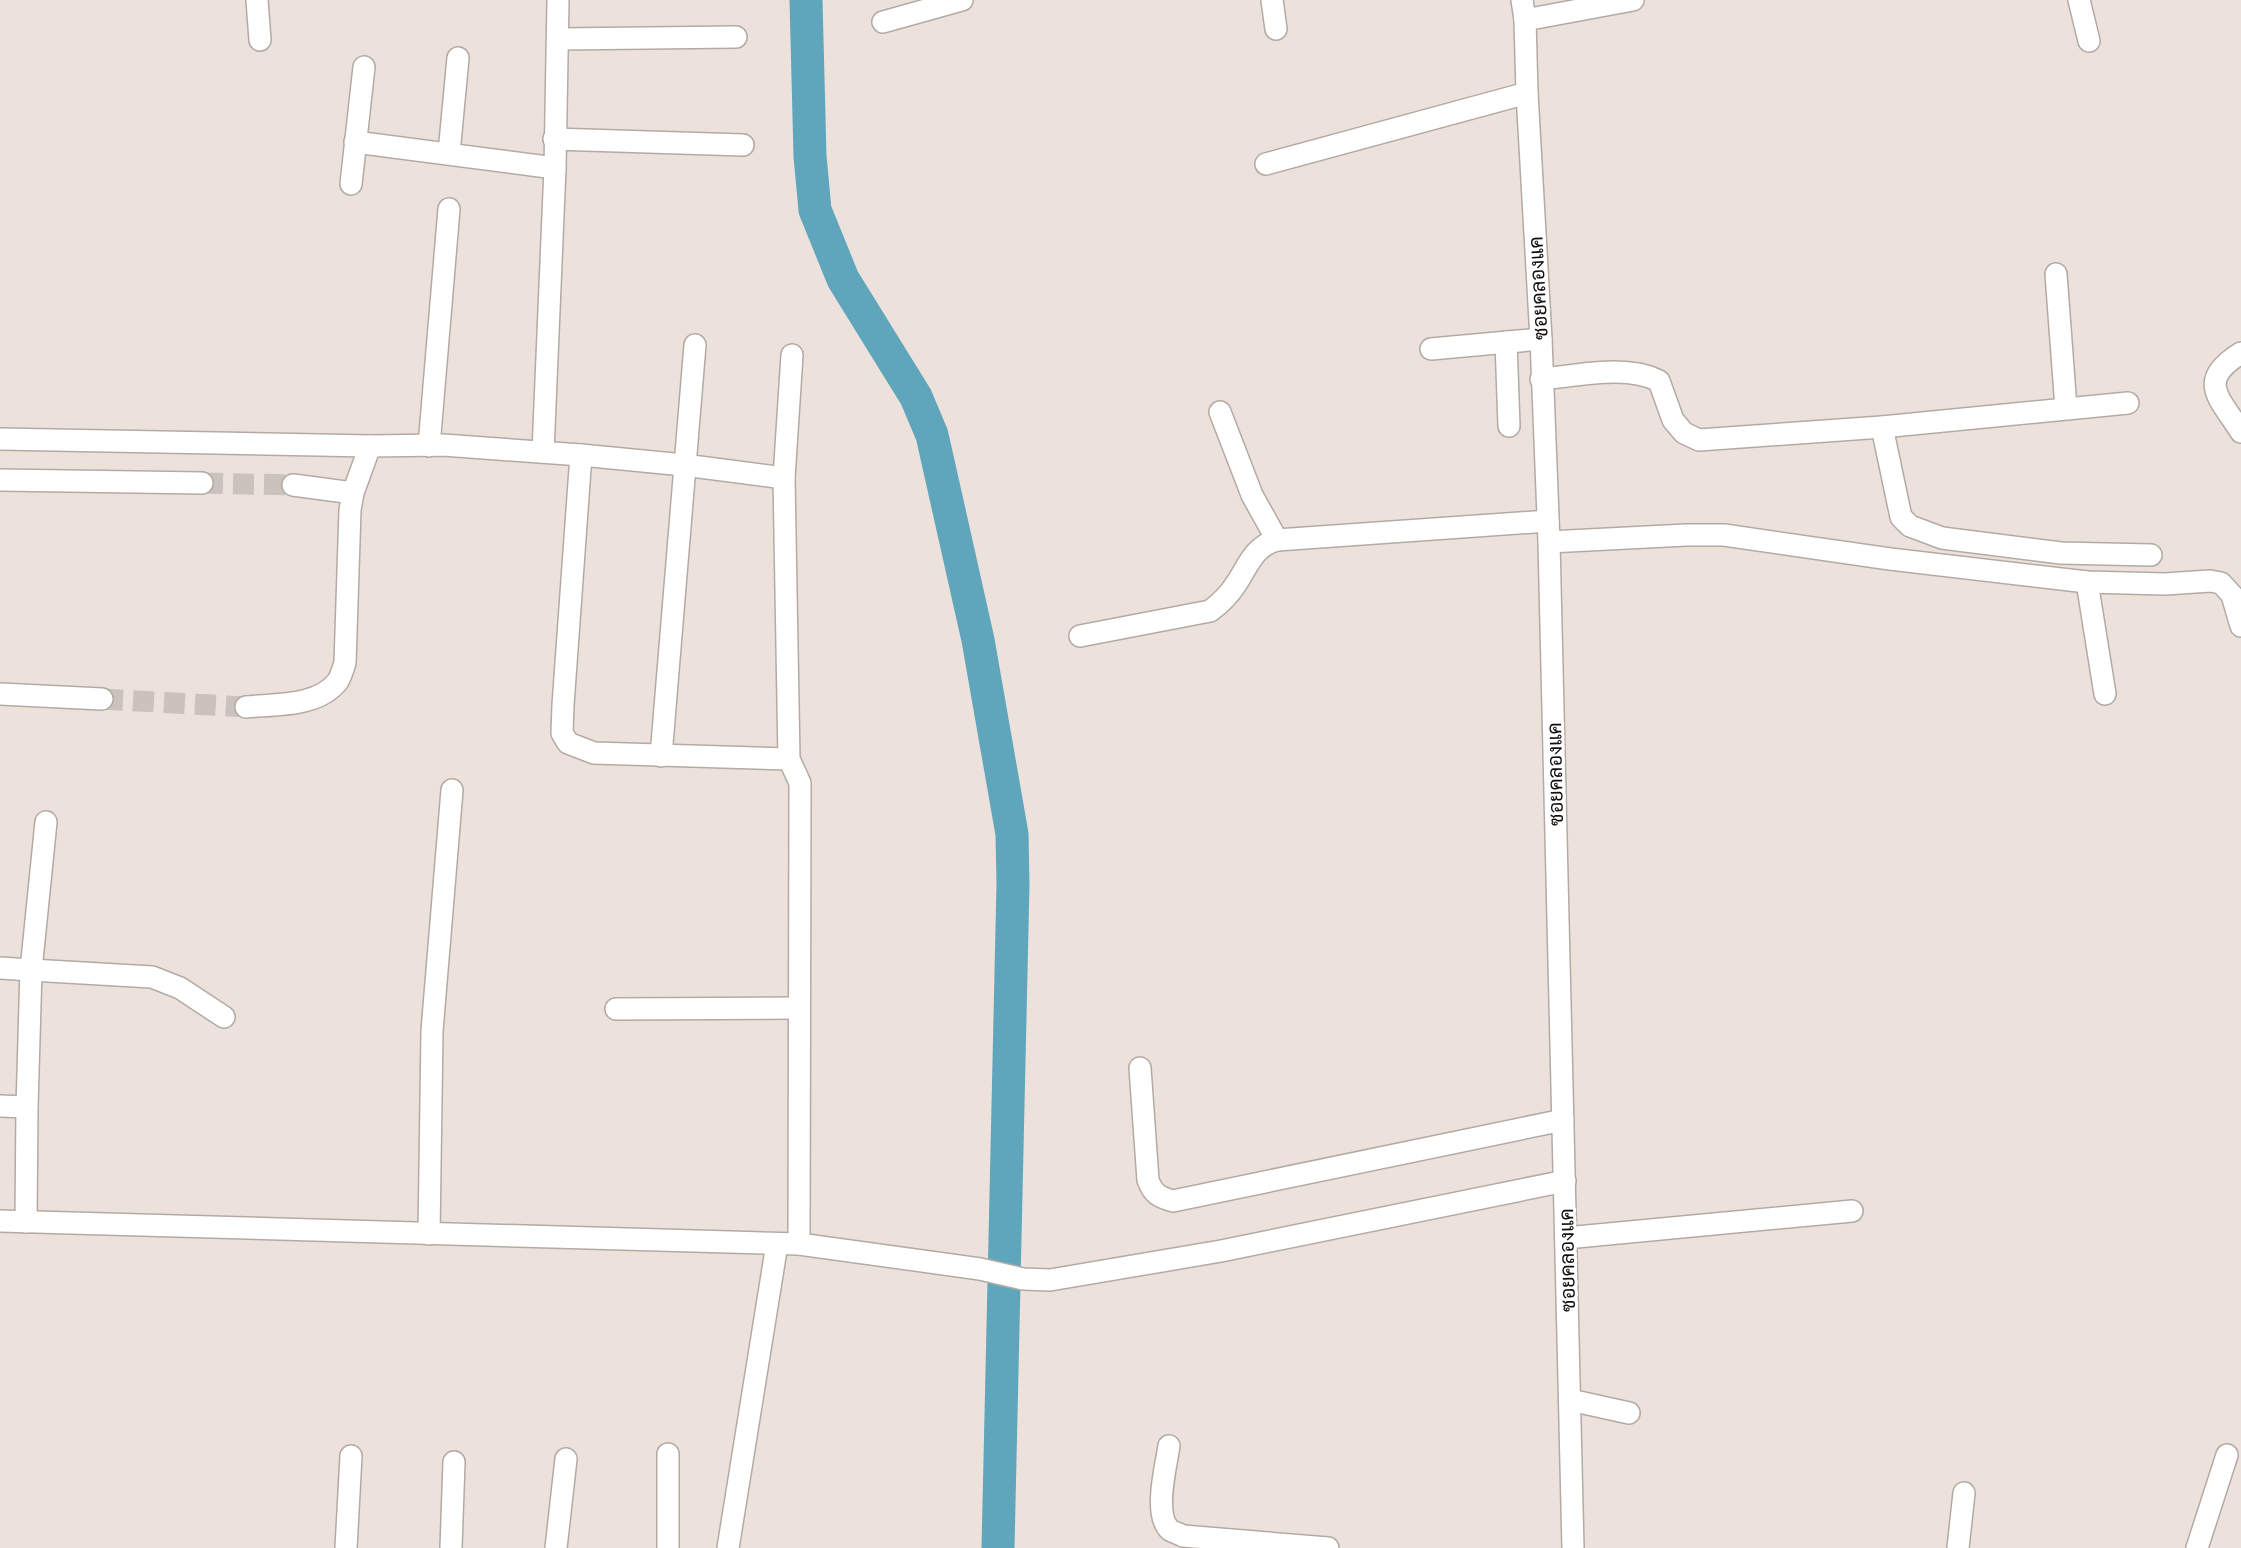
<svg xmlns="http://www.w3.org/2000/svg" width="2241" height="1548" font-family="'Asap Condensed',Sarabun,sans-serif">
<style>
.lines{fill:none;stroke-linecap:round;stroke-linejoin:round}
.river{stroke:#5fa6bd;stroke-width:33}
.minor-tunnel{stroke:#cbc2bc;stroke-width:21;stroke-dasharray:21 10;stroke-linecap:butt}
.minor-casing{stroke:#b4aaa4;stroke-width:24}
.minor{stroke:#fff;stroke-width:21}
.labels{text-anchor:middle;stroke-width:6;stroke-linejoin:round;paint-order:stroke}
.street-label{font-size:20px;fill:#110e0c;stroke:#fff}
</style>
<rect width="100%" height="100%" fill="#ece2db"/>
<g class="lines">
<polyline class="river" points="806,0 810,156 815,210 843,279 916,397 932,435 978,640 1012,834 1013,884 998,1548"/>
<g class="minor-tunnel">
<polyline points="202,483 293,485"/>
<polyline points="102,699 246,707"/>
</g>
<g class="minor-casing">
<g id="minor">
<polyline points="257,0 260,40"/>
<polyline points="1272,0 1276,29"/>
<polyline points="1522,0 1525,20 1527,93 1541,339 1549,542 1573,1548"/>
<polyline points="2079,0 2089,41"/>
<polyline points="1525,20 1633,0"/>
<polyline points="883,22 962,0"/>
<polyline points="559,39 736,37"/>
<polyline points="554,139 743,145"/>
<polyline points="355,142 555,168"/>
<polyline points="449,153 458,58"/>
<polyline points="1266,164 1527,93"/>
<polyline points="351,184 364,67"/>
<polyline points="2056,274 2066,408"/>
<polyline points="1506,342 1509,426"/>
<polyline points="1431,349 1541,339"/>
<path d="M 2241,353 C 2196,381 2219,397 2241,432"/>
<polyline points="792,355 784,478 789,759 800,783 799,1244"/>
<path d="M 1541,379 C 1578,376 1626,364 1659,381 L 1673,420 L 1684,433 L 1699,440 L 1882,427 L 2128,403"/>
<polyline points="1220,412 1252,495 1277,540"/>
<polyline points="1882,427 1901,517 1910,526 1942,538 2061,553 2151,555"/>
<polyline points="0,439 370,446 443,445 581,455 684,465 784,478"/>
<polyline points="429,446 449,209"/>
<polyline points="543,452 555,168 558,0"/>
<polyline points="581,455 563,705 562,733 568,743 594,753 789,759"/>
<polyline points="0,480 202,483"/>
<polyline points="293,485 353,493"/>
<polyline points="1549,542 1686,535 1724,535 1890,559 2087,582 2165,584 2210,581 2221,583 2232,595 2241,626"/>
<polyline points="2087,582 2105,694"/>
<path d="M 1080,636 L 1210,611 C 1221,603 1229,595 1236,584 C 1248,566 1254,546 1277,540 L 1548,521"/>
<polyline points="0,694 102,699"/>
<path d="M 246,707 C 276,704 318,707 338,681 C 341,676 343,669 345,663 L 350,510 L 353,493 L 370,446"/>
<polyline points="661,756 695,345"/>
<polyline points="0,968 31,970 46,822"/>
<polyline points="616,1009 799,1008"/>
<path d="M 1140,1068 L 1148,1180 C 1153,1194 1159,1197 1173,1201 L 1563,1120"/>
<polyline points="0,1106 27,1107"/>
<polyline points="0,1221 799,1244 980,1269 1023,1279 1050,1280 1221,1251 1565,1181"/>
<polyline points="26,1222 27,1107 31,970 152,977 180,988 224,1017"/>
<polyline points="429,1234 432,1031 452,790"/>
<polyline points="1566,1238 1852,1211"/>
<polyline points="1570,1400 1629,1413"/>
<path d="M 1169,1446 C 1166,1466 1153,1515 1170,1530 C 1173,1532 1180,1534 1183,1536 L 1328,1548"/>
<polyline points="346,1548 351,1456"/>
<polyline points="451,1548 454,1462"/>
<polyline points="556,1548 566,1459"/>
<polyline points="668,1548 668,1454"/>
<polyline points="728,1548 777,1244"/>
<polyline points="1958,1548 1964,1493"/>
<polyline points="2197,1548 2227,1455"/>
</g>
</g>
<use href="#minor" class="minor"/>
</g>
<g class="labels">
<g class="street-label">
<text transform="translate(1538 288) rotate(-93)" y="7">ซอยคลองแค</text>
<text transform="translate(1555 774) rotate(-91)" y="7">ซอยคลองแค</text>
<text transform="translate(1567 1260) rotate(-91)" y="7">ซอยคลองแค</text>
</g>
</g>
</svg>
